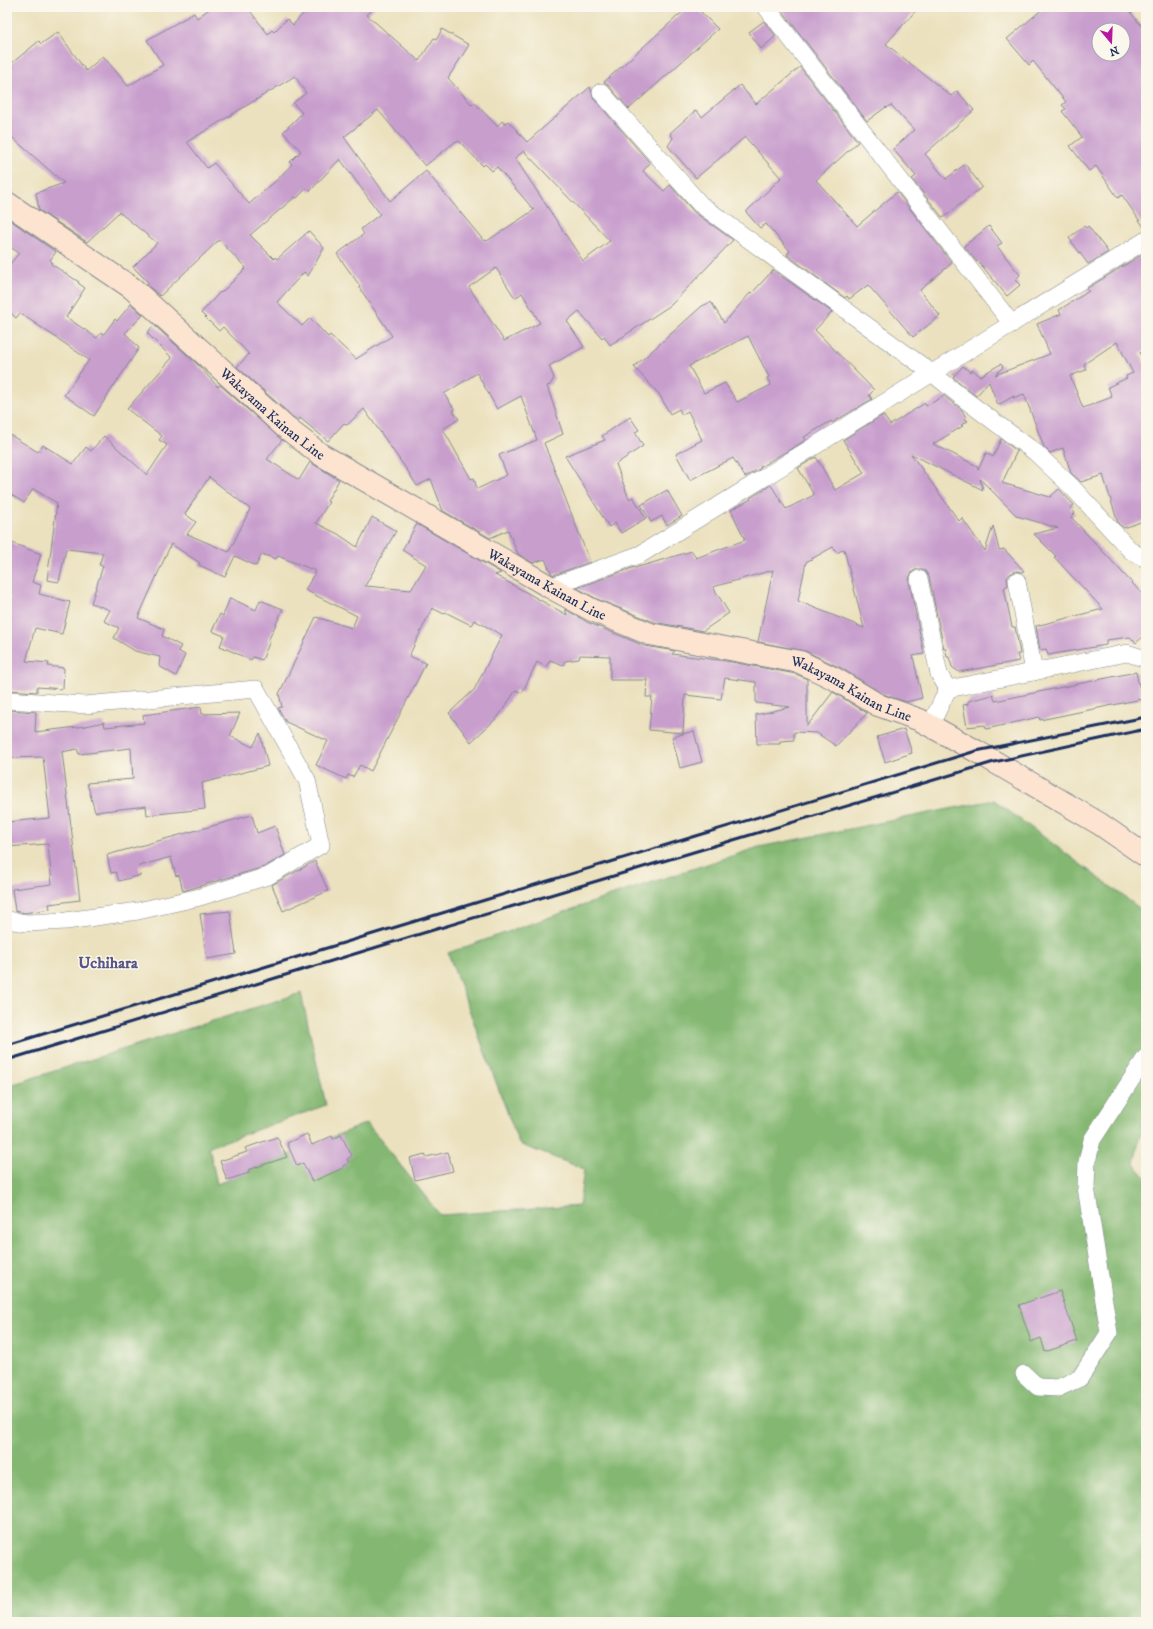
<svg xmlns="http://www.w3.org/2000/svg" width="1153" height="1629" font-family="'IM FELL DW Pica',serif">
<style>
.forest{fill:#84b872;stroke:#507468}
.building{fill:#c89ecd;fill-rule:evenodd}
.lines{fill:none;stroke-linecap:round;stroke-linejoin:round}
.street-casing{stroke:#83888e;stroke-width:18}
.secondary-casing{stroke:#83888e;stroke-width:24}
.street{stroke:#fff;stroke-width:17}
.secondary{stroke:#fde4d1;stroke-width:22}
.rail{stroke:#1b2f5e;stroke-width:3}
.labels{text-anchor:middle;stroke-width:3;stroke-linejoin:round;paint-order:stroke}
.street-label{font-size:14px;fill:#1b2f5e;stroke:#fbf7ec}
.quarter-label{font-size:16px;font-weight:bold;fill:#585685;stroke:#fbf7ec}
</style>
<rect width="100%" height="100%" fill="#fbf7ec"/>
<filter id="ink" filterUnits="userSpaceOnUse"><feTurbulence type="fractalNoise" baseFrequency=".025" numOctaves="2"/><feDisplacementMap in="SourceGraphic" scale="8" xChannelSelector="R" yChannelSelector="G"/><feConvolveMatrix kernelMatrix="1 2 1 2 8 2 1 2 1" color-interpolation-filters="sRGB"/></filter>
<filter id="wash" filterUnits="userSpaceOnUse"><feTurbulence type="fractalNoise" baseFrequency=".012" numOctaves="4" result="noise"/><feDisplacementMap in="SourceGraphic" scale="16" xChannelSelector="R" yChannelSelector="G"/><feGaussianBlur stdDeviation="0.9" result="paint"/><feColorMatrix in="noise" values="0 0 0 0 0 0 0 0 0 0 0 0 0 0 0 0 0 1.4 0 .05"/><feComposite in="paint" operator="in"/></filter>
<g filter="url(#wash)">
<rect width="100%" height="100%" fill="#ebe1be"/>
<polygon class="forest" points="994,800 1146,913 1146,1106 1134,1164 1146,1177 1146,1622 7,1622 7,1086 301,993 326,1105 209,1147 217,1184 367,1123 440,1215 579,1206 584,1169 519,1144 448,953 607,897 759,847"/>
<g id="blocks">
<g class="building">
<path d="M 212,7 L 247,7 L 268,34 L 272,30 L 274,32 L 287,19 L 293,25 L 309,7 L 375,7 L 367,15 L 419,61 L 434,38 L 437,39 L 442,29 L 469,45 L 448,78 L 472,105 L 475,103 L 497,126 L 502,121 L 504,124 L 508,121 L 527,142 L 590,87 L 594,99 L 650,163 L 643,171 L 664,191 L 670,185 L 694,212 L 733,240 L 671,305 L 610,345 L 604,336 L 602,338 L 579,311 L 567,321 L 584,347 L 549,366 L 554,378 L 550,385 L 547,386 L 563,434 L 544,443 L 590,562 L 554,575 L 551,573 L 545,559 L 533,563 L 518,554 L 508,530 L 490,538 L 443,511 L 431,479 L 417,486 L 409,473 L 364,409 L 347,425 L 344,423 L 328,441 L 300,418 L 298,421 L 293,417 L 237,367 L 249,354 L 223,327 L 219,331 L 201,313 L 220,292 L 221,293 L 246,268 L 219,240 L 160,296 L 147,285 L 149,283 L 133,267 L 157,243 L 119,212 L 87,242 L 39,210 L 36,193 L 64,183 L 7,133 L 7,67 L 39,41 L 41,44 L 58,32 L 86,71 L 103,56 L 128,86 L 163,65 L 147,40 L 194,13 L 197,18 ZM 295,76 L 306,93 L 293,103 L 302,113 L 283,132 L 301,151 L 290,162 L 292,164 L 278,179 L 249,204 L 214,163 L 207,168 L 187,142 ZM 378,110 L 425,166 L 456,141 L 457,142 L 459,141 L 483,166 L 485,164 L 492,171 L 497,167 L 534,210 L 487,241 L 486,240 L 484,241 L 426,171 L 390,201 L 344,137 ZM 524,151 L 610,241 L 583,261 L 515,158 ZM 340,159 L 380,214 L 361,229 L 364,234 L 337,254 L 360,286 L 359,287 L 392,336 L 356,359 L 330,335 L 328,337 L 310,318 L 302,326 L 277,302 L 304,272 L 308,276 L 324,248 L 309,231 L 277,259 L 275,257 L 274,259 L 250,235 L 295,197 L 297,198 L 307,188 L 310,191 ZM 496,268 L 515,298 L 522,293 L 540,323 L 504,341 L 469,287 ZM 477,373 L 497,409 L 521,396 L 537,440 L 499,455 L 507,475 L 477,489 L 474,478 L 471,479 L 443,429 L 459,419 L 453,411 L 455,410 L 444,394 Z"/>
<polygon points="688,7 696,7 718,29 629,109 608,85 604,82"/>
<polygon points="779,7 919,7 886,44 951,96 957,91 974,110 925,154 946,179 965,164 982,187 943,218 912,179 916,176 893,149 914,130 891,105 887,108 886,107 867,121"/>
<path d="M 1045,7 L 1126,7 L 1146,31 L 1146,230 L 1122,195 L 1118,198 L 1096,166 L 1089,171 L 1070,146 L 1082,137 L 1062,111 L 1066,109 L 1062,105 L 1066,102 L 1033,61 L 1029,65 L 1007,39 ZM 1099,30 L 1123,30 L 1123,54 L 1099,54 Z"/>
<polygon points="764,21 776,36 761,49 749,32"/>
<polygon points="800,67 858,142 816,180 857,226 897,192 952,263 920,290 940,316 913,337 868,285 849,299 847,296 845,298 787,255 790,251 766,224 760,228 746,212 781,178 745,137 696,178 668,146 673,138 670,133 696,110 702,117 740,85 756,104"/>
<polygon points="7,218 56,252 50,260 52,262 51,264 79,282 78,283 85,288 66,317 97,338 101,333 104,334 115,319 117,321 131,304 143,315 125,333 139,348 94,416 64,395 89,360 20,313 16,318 7,310 7,268 19,253 7,245"/>
<polygon points="989,226 1002,243 997,246 1020,275 1015,280 1020,285 1007,296 978,261 977,262 964,246"/>
<polygon points="1084,226 1086,228 1088,226 1108,252 1088,264 1069,238"/>
<path d="M 1146,252 L 1146,350 L 1140,353 L 1146,367 L 1146,520 L 1124,528 L 1118,523 L 1103,475 L 1081,482 L 1071,473 L 1063,448 L 1050,453 L 1044,447 L 1024,394 L 1013,398 L 1014,396 L 998,405 L 989,382 L 976,396 L 953,377 L 963,366 L 970,372 L 973,370 L 980,376 L 1001,364 L 1003,367 L 995,375 L 1050,354 L 1037,324 L 1061,314 L 1059,310 L 1089,291 L 1086,289 ZM 1117,342 L 1133,373 L 1126,376 L 1127,378 L 1108,387 L 1112,397 L 1083,408 L 1070,376 L 1086,370 L 1084,364 Z"/>
<path d="M 773,270 L 832,312 L 815,330 L 874,390 L 869,395 L 872,399 L 832,423 L 831,421 L 804,437 L 806,440 L 760,467 L 761,468 L 745,477 L 733,458 L 690,480 L 676,454 L 702,440 L 688,411 L 682,415 L 679,409 L 670,414 L 659,394 L 634,367 L 702,306 L 711,302 L 724,323 L 751,292 L 752,293 ZM 748,336 L 769,377 L 767,378 L 771,385 L 737,402 L 725,383 L 704,393 L 689,366 Z"/>
<path d="M 154,325 L 198,365 L 218,387 L 220,385 L 282,440 L 267,459 L 299,480 L 310,462 L 339,480 L 327,501 L 329,502 L 316,523 L 338,534 L 357,547 L 372,517 L 396,531 L 365,586 L 411,590 L 426,565 L 402,550 L 417,524 L 501,573 L 495,575 L 567,615 L 565,609 L 587,622 L 645,646 L 675,651 L 672,654 L 726,661 L 796,674 L 807,679 L 807,726 L 833,692 L 867,713 L 836,746 L 817,733 L 794,732 L 794,740 L 780,741 L 780,744 L 757,744 L 756,714 L 760,714 L 790,707 L 756,703 L 756,682 L 725,678 L 721,699 L 685,695 L 683,733 L 649,730 L 652,697 L 646,697 L 647,680 L 610,680 L 610,656 L 580,655 L 579,659 L 565,661 L 563,665 L 550,660 L 546,667 L 537,662 L 522,693 L 516,690 L 498,717 L 471,742 L 449,713 L 474,690 L 502,635 L 474,620 L 471,625 L 445,612 L 444,614 L 432,608 L 409,656 L 426,663 L 371,771 L 360,765 L 353,777 L 348,775 L 346,779 L 316,765 L 328,741 L 286,722 L 278,708 L 282,707 L 279,694 L 316,617 L 352,628 L 357,616 L 305,590 L 316,571 L 278,556 L 276,559 L 262,554 L 256,566 L 235,556 L 225,577 L 199,565 L 200,563 L 171,544 L 138,618 L 164,629 L 162,636 L 181,646 L 178,651 L 185,655 L 176,676 L 159,666 L 160,657 L 135,651 L 114,638 L 119,628 L 104,621 L 110,610 L 91,603 L 103,566 L 99,565 L 103,553 L 66,549 L 59,582 L 47,580 L 57,503 L 33,489 L 24,503 L 7,492 L 7,433 L 38,452 L 43,445 L 73,464 L 86,447 L 91,451 L 104,436 L 147,475 L 167,445 L 159,440 L 162,436 L 127,409 L 172,358 L 147,333 ZM 209,477 L 250,509 L 229,552 L 187,534 L 196,522 L 185,514 Z"/>
<path d="M 944,396 L 962,410 L 966,418 L 964,419 L 968,421 L 961,425 L 963,426 L 933,444 L 977,466 L 978,470 L 986,453 L 993,457 L 1001,439 L 1017,451 L 1002,483 L 1050,497 L 1059,489 L 1074,505 L 1070,508 L 1075,513 L 1071,517 L 1146,598 L 1146,634 L 1136,643 L 1130,637 L 1106,640 L 1106,645 L 1048,655 L 1046,649 L 1040,650 L 1036,626 L 1103,609 L 1054,557 L 1056,556 L 1034,534 L 1058,528 L 1017,516 L 980,479 L 983,490 L 911,454 L 959,521 L 962,518 L 985,551 L 993,526 L 999,550 L 1004,549 L 1024,571 L 1022,572 L 1016,571 L 1010,574 L 1007,578 L 1008,585 L 1004,588 L 1012,627 L 1015,627 L 1020,654 L 1017,654 L 1019,661 L 959,672 L 952,667 L 949,657 L 947,657 L 946,649 L 944,649 L 929,577 L 926,572 L 922,569 L 917,569 L 912,572 L 910,576 L 909,581 L 924,654 L 913,656 L 922,698 L 906,702 L 883,694 L 841,668 L 805,651 L 758,642 L 773,570 L 713,587 L 729,613 L 703,631 L 654,622 L 597,599 L 577,588 L 635,567 L 635,568 L 692,551 L 696,558 L 745,540 L 731,510 L 751,499 L 750,498 L 771,485 L 786,509 L 814,495 L 798,468 L 816,457 L 835,490 L 864,473 L 843,440 L 883,415 L 890,425 L 925,403 L 926,406 ZM 833,547 L 837,553 L 844,549 L 864,628 L 798,601 L 806,562 Z"/>
<polygon points="630,417 639,430 635,432 643,446 616,464 629,499 633,497 646,518 621,533 615,523 609,527 565,456 605,440 602,436"/>
<polygon points="667,490 682,516 667,525 662,516 651,522 641,505"/>
<polygon points="7,541 41,554 32,582 41,585 39,594 70,602 62,634 35,628 26,661 49,663 48,666 64,668 63,689 37,687 37,692 8,690 8,683 7,683 7,610 10,596 7,596"/>
<polygon points="230,598 256,610 260,600 283,609 268,641 270,641 262,660 253,657 251,660 220,646 224,636 212,631 220,614 223,616"/>
<polygon points="1136,672 1142,699 1040,720 1039,717 986,729 985,725 967,727 963,705 968,704 968,701 993,695 995,701"/>
<polygon points="201,707 202,714 240,713 230,736 253,747 260,733 268,766 202,783 205,809 147,815 146,806 95,812 87,783 133,779 131,748 79,754 77,749 62,752 80,900 49,904 50,909 25,913 15,911 12,889 52,884 48,844 7,847 7,822 50,818 43,757 7,758 8,710 36,712 35,732 86,726 104,722 105,727 144,723 143,715"/>
<polygon points="904,729 912,753 885,762 877,737"/>
<polygon points="694,731 702,762 680,768 672,737"/>
<polygon points="252,815 257,833 275,826 285,855 264,867 183,891 179,875 176,876 171,857 139,866 141,875 119,881 116,872 111,873 107,855"/>
<polygon points="315,861 328,891 283,911 272,885"/>
<polygon points="230,911 236,954 207,959 200,914"/>
<polygon points="307,1134 312,1145 332,1136 333,1139 341,1135 352,1156 347,1159 349,1163 343,1166 343,1168 312,1182 303,1163 297,1166 287,1143"/>
<polygon points="277,1137 287,1157 248,1170 249,1173 227,1180 220,1161 247,1152 245,1148"/>
<polygon points="448,1152 453,1171 415,1180 410,1158 425,1154 426,1157"/>
<polygon points="1060,1291 1077,1341 1045,1352 1041,1338 1031,1342 1019,1305"/>
</g>
</g>
</g>
<g filter="url(#ink)">
<use href="#blocks" fill-opacity="0" stroke="#83888e" stroke-width="1"/>
<g class="lines">
<g class="street-casing">
<g id="street">
<polyline points="766,7 1012,324"/>
<polyline points="601,92 700,204 932,373 964,399 1035,452 1072,487 1131,551 1146,559"/>
<polyline points="919,579 939,674 948,689"/>
<polyline points="1017,581 1034,672"/>
<polyline points="550,587 641,554 1146,240"/>
<polyline points="7,700 85,705 256,689 307,780 321,845 268,876 200,897 138,911 66,921 27,923 7,920"/>
<polyline points="930,726 948,689 1127,653 1146,659"/>
<polyline points="1024,1374 1038,1387 1058,1388 1080,1378 1109,1333 1086,1187 1087,1162 1092,1140 1146,1057"/>
</g>
</g>
<g class="secondary-casing">
<g id="secondary">
<path id="s1" d="M 7,203 L 132,288 L 285,427 L 320,454 L 550,587 L 592,610 L 650,634 L 800,662 L 835,679 L 878,705 L 920,720 L 976,751 L 1100,824 L 1146,856"/>
</g>
</g>
<use href="#street" class="street"/>
<use href="#secondary" class="secondary"/>
<g class="rail">
<polyline points="7,1045 976,751 1146,717"/>
<polyline points="7,1060 410,937 994,762 1146,729"/>
</g>
</g>
</g>
<g class="labels">
<g class="street-label">
<text dy="5" stroke="none"><textPath href="#s1" startOffset="340">Wakayama Kainan Line</textPath></text>
<text dy="5" stroke="none"><textPath href="#s1" startOffset="664">Wakayama Kainan Line</textPath></text>
<text dy="5" stroke="none"><textPath href="#s1" startOffset="989">Wakayama Kainan Line</textPath></text>
</g>
<g class="quarter-label">
<text x="108" y="968">Uchihara</text>
</g>
</g>
<rect width="1153" height="1629" fill="none" stroke="#fbf7ec" stroke-width="24"/>
<g transform="translate(1111 42) rotate(161)"><circle r="19" fill="#fbf7ec" stroke="#a1a7b3"/>
<path d="M0-3L7 15L0 10L-7 15Z" fill="#b5179e"/>
<text y="-6" font-size="11" font-weight="bold" text-anchor="middle" fill="#1b2f5e">N</text>
</g>
</svg>
